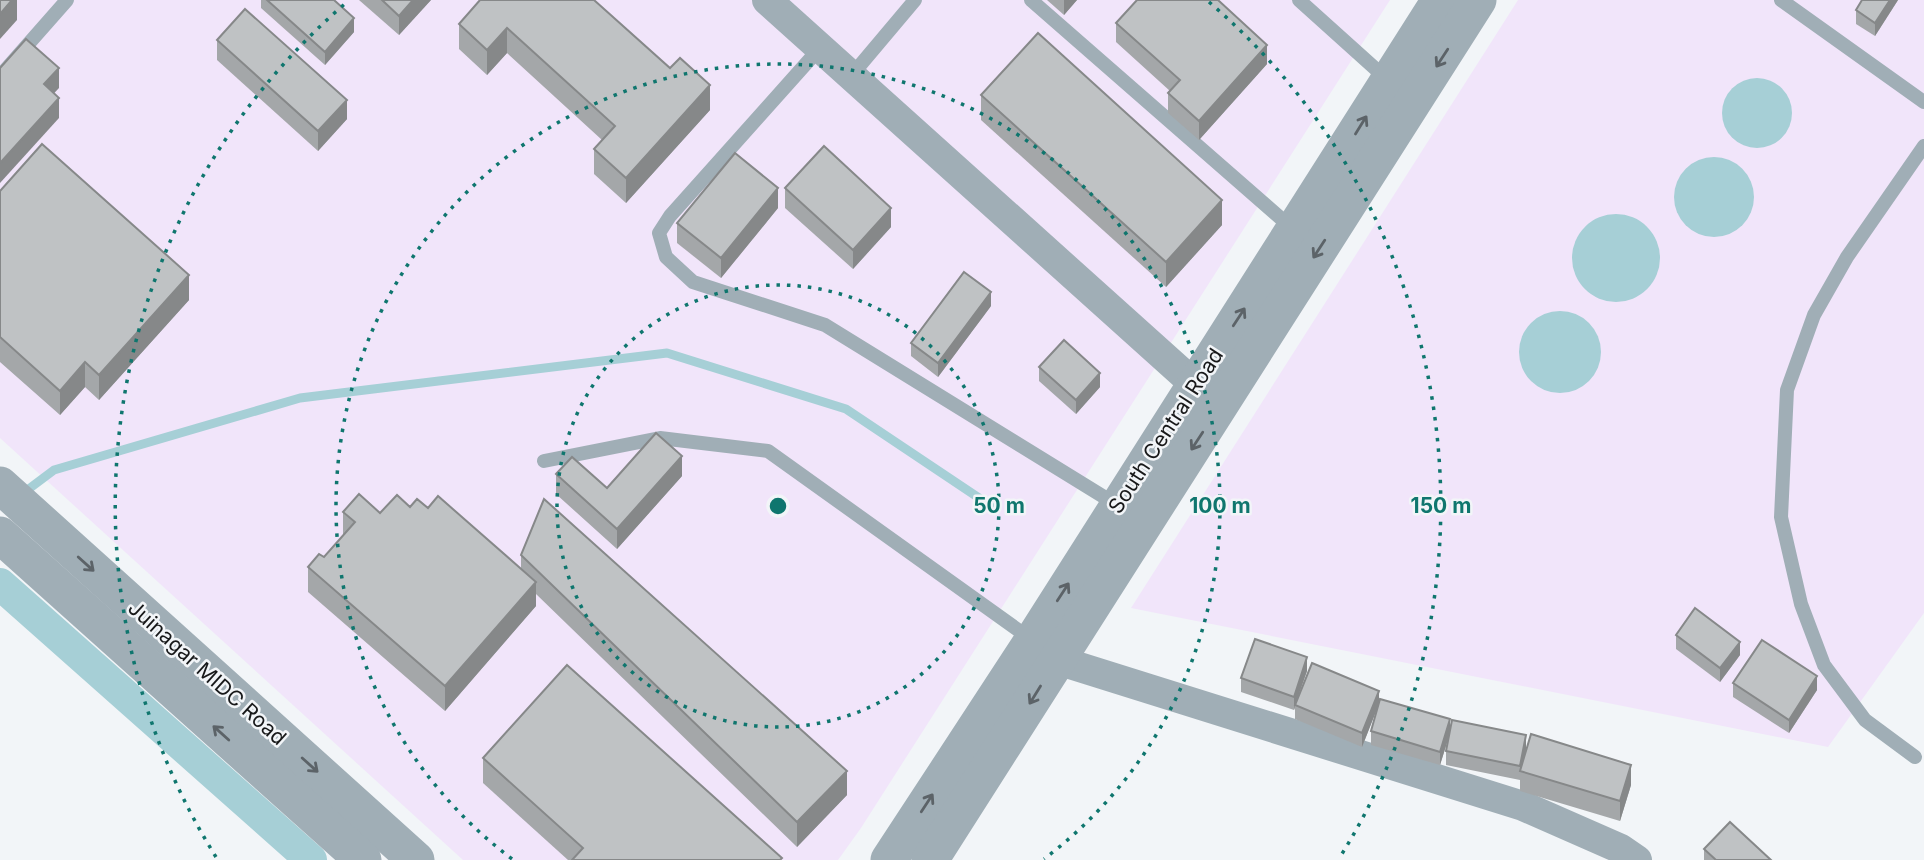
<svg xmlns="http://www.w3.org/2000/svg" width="1924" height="860" font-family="Inter,sans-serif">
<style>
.industrial{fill:#f1e5fa}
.water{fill:#a6cfd6}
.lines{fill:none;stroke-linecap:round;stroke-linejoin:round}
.stream{stroke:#a6cfd6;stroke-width:9}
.canal{stroke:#a6cfd6;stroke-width:32}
.service{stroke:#a0aeb6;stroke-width:14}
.minor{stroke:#a0aeb6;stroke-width:30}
.tertiary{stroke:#a0aeb6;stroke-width:37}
.wall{fill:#a4a7a9}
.shaded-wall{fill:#868889}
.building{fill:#bfc2c4;stroke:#868889;stroke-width:2}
.oneway{stroke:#5c6368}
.ring{fill:none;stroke:#0f766e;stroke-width:3.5;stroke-dasharray:3.5 7}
.labels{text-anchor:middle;stroke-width:5;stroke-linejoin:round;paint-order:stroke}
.street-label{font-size:21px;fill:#171819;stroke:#f2f5f8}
.centre{fill:#0f766e;stroke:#f2f5f8;stroke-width:3.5}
.ring-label{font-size:21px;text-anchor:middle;font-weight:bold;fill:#0f766e;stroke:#f2f5f8;stroke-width:5;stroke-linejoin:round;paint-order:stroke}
</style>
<rect width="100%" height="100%" fill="#f2f5f8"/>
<g class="industrial">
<polygon points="0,0 1390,0 861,828 838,860 463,860 0,438"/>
<polygon points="1518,0 1924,0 1924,613 1828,747 1131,608"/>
</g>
<g class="water">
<circle cx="1757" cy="113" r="35"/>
<circle cx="1714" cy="197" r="40"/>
<circle cx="1616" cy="258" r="44"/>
<circle cx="1560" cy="352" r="41"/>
</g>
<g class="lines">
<polyline class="stream" points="22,494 54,470 300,398 667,353 846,409 991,506"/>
<polyline class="canal" points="0,584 311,860"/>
<g class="service">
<polyline points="1031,0 1293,229"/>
<polyline points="1299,0 1389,81"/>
<polyline points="1781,0 1924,102"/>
<polyline points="820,48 670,216 659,233 666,257 693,282 825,325 1117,505"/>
<polyline points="0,76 67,0"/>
<polyline points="851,76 915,0"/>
<polyline points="544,461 660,438 768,451 1032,640"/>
<polyline points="1915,757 1865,720 1824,665 1801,604 1781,517 1787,390 1814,315 1847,257 1924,146"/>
</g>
<g class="minor">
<polyline points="767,0 1211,399"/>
<polyline points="1040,646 1057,660 1523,806 1621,849 1637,860"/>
</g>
<g class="tertiary">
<polyline points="0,485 416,860"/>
<polyline points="0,535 363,860"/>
<polyline points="889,860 1033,640 1440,0"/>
<polyline points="930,860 1478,0"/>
</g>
</g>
<g class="wall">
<polygon points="261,0 334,0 354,32 325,65 261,8"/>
<polygon points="359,0 431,0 399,35"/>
<polygon points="480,0 710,110 626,203 594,174 594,149 602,140 507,53 487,75 459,49 459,24"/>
<polygon points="1047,0 1077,0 1064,15"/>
<polygon points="1898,0 1875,36 1856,24 1856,10"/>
<polygon points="1116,23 1267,64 1199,140 1168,113 1168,93 1170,91 1116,42"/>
<polygon points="217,40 347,119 318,151 217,60"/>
<polygon points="981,95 1222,225 1166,287 981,120"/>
<polygon points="785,188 891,227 853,269 785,208"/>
<polygon points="0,191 189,300 99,400 85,387 60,415 0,362"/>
<polygon points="778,208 721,278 677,243 677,223"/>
<polygon points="991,306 938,377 911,356 911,343"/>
<polygon points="1039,367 1100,387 1076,414 1039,381"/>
<polygon points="556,474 607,488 682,476 617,549 556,494"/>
<polygon points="410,507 428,508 521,569 521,555 847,795 797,847 536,594 536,606 445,711 308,592 308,567 324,557 343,535 343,512 380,513"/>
<polygon points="1676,635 1740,655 1720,682 1676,649"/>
<polygon points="1307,671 1299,694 1379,701 1450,733 1440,765 1371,745 1371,731 1376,711 1362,747 1295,719 1295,708 1294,710 1241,692 1241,678"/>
<polygon points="1733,683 1817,690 1789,733 1733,697"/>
<polygon points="1526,749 1523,762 1631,785 1620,821 1520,791 1520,776 1520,780 1446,765 1446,751"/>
<polygon points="483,758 782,860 568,860 483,783"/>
<polygon points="1704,849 1771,860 1704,860"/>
</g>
<g class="shaded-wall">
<polygon points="12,0 17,0 17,20 0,39 0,14"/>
<polygon points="413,0 431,0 399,35 399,16"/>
<polygon points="1064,0 1077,0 1064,15"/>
<polygon points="1890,0 1898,0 1875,36 1875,23"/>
<polygon points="354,18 354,32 325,65 325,52"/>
<polygon points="507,28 507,53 487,75 487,50"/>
<polygon points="1267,45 1267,64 1199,140 1199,121"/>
<polygon points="59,68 59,88 44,104 44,84"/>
<polygon points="710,85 710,110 626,203 626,178"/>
<polygon points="59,98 59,118 0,183 0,163"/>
<polygon points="347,100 347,119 318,151 318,131"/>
<polygon points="778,188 778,208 721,278 721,258"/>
<polygon points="1222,200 1222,225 1166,287 1166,262"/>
<polygon points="891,208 891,227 853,269 853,250"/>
<polygon points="189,275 189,300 99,400 99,375"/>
<polygon points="991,292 991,306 938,377 938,363"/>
<polygon points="85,362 85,387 60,415 60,391"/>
<polygon points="1100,373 1100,387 1076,414 1076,400"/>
<polygon points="682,456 682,476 617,549 617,529"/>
<polygon points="536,582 536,606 445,711 445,686"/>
<polygon points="1740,642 1740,655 1720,682 1720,668"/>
<polygon points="1307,657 1307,671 1295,705 1294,710 1294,697"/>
<polygon points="1817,676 1817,690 1789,733 1789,720"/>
<polygon points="1379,691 1379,704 1362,747 1362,733"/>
<polygon points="1450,719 1450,733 1440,765 1440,752"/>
<polygon points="1526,735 1526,749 1521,771 1520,771 1520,780 1520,766"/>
<polygon points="1631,765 1631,785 1620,821 1620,801"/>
<polygon points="847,771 847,795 797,847 797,822"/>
</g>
<g class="building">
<polygon points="0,0 12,0 0,14"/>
<polygon points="267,0 334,0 354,18 325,52"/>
<polygon points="382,0 413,0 399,16"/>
<polygon points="480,0 594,0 670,68 680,58 710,85 626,178 594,149 615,126 507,28 487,50 459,24"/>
<polygon points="1137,0 1218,0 1267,45 1199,121 1168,93 1180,80 1116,23"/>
<polygon points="1862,0 1890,0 1875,23 1856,10"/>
<polygon points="245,9 347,100 318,131 217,40"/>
<polygon points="1038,33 1222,200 1166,262 981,95"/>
<polygon points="26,39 59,68 44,84 59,98 0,163 0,68"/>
<polygon points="42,144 189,275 99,375 85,362 60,391 0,337 0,191"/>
<polygon points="824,146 891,208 853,250 785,188"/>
<polygon points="735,153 778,188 721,258 677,223"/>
<polygon points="964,272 991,292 938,363 911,343"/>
<polygon points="1064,340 1100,373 1076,400 1039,367"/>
<polygon points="656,433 682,456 617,529 556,474 572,457 607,488"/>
<polygon points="359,494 380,513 397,495 410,507 417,499 428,508 438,496 536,582 445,686 308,567 319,554 324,557 355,522 343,512"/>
<polygon points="544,499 847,771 797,822 521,555"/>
<polygon points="1695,608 1740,642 1720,668 1676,635"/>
<polygon points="1255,639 1307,657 1294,697 1241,678"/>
<polygon points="1762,640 1817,676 1789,720 1733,683"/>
<polygon points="1312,663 1379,691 1362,733 1295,705"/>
<polygon points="567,665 782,858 780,860 572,860 583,848 483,758"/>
<polygon points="1380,699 1450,719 1440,752 1371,731"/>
<polygon points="1452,720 1526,735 1520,766 1446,751"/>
<polygon points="1531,734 1631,765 1620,801 1520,771"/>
<polygon points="1730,822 1771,860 1716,860 1704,849"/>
</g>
<defs><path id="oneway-shaft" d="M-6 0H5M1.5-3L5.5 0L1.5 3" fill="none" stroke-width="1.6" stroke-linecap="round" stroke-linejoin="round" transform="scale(1.75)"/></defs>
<g class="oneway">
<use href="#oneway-shaft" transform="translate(1442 58) rotate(123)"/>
<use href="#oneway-shaft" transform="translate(1361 125) rotate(-58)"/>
<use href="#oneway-shaft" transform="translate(1319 249) rotate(123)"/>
<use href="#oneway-shaft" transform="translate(1239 317) rotate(-57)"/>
<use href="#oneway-shaft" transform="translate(1197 441) rotate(123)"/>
<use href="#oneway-shaft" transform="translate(86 564) rotate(42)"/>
<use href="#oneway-shaft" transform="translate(1063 592) rotate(-57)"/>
<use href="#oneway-shaft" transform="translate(1035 695) rotate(122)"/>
<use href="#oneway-shaft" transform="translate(221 733) rotate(-138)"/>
<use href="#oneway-shaft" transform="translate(310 765) rotate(42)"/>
<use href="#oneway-shaft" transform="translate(927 803) rotate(-57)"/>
</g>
<g class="ring">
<circle cx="778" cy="506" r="221"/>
<path d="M512 859A442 442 0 1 1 1044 859"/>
<path d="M216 857A663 663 0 0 1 347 2M1209 2A663 663 0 0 1 1340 857"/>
</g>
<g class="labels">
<g class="street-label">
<text transform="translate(1166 431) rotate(-57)" y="7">South Central Road</text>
<text transform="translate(207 673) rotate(42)" y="7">Juinagar MIDC Road</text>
</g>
</g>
<circle cx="778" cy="506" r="10" class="centre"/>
<g class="ring-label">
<text x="999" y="513">50 m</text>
<text x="1220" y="513">100 m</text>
<text x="1441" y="513">150 m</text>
</g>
</svg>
